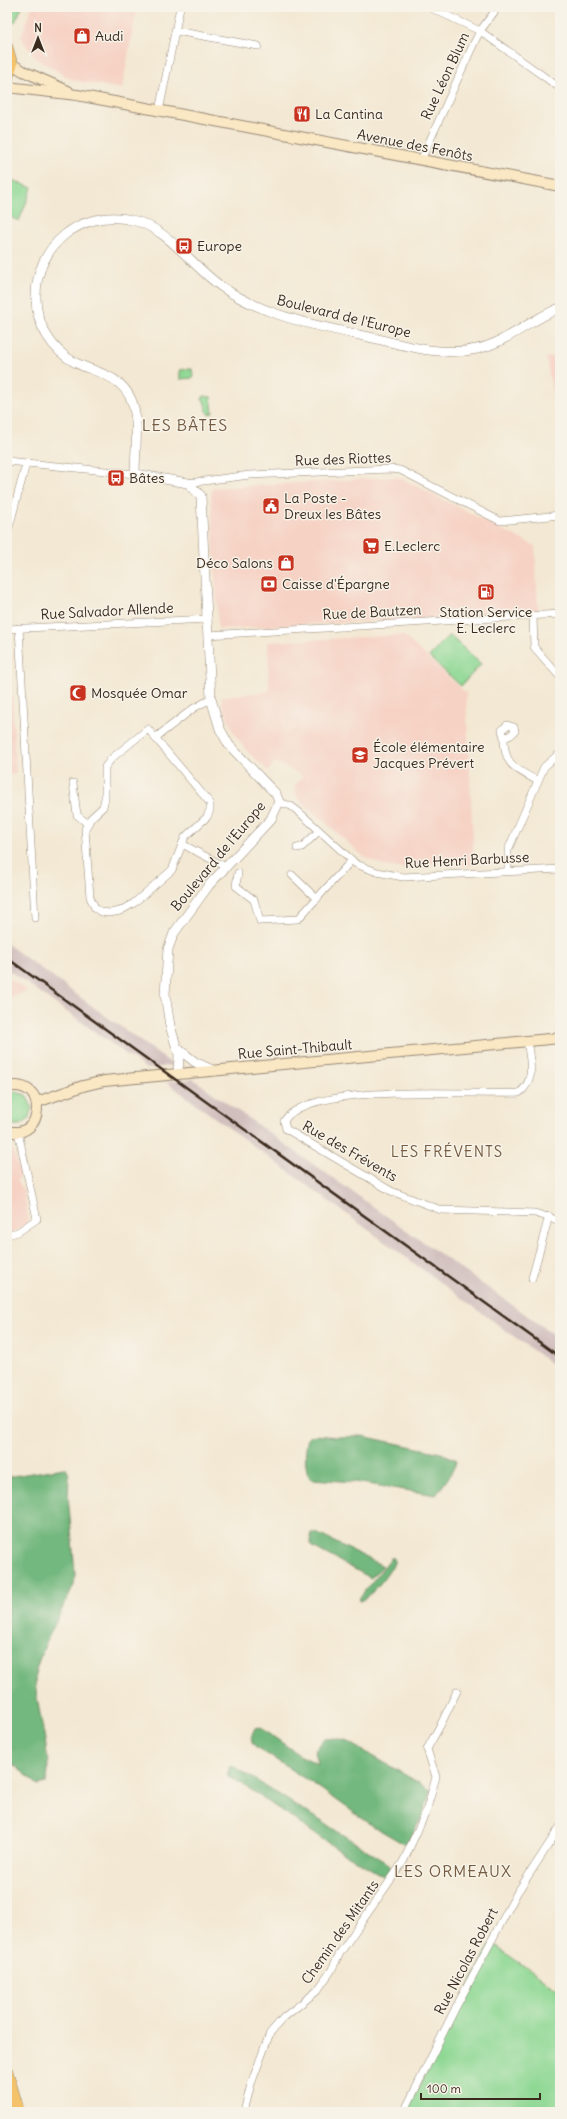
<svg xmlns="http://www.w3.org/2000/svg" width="567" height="2119" font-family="Delius,sans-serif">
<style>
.built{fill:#f6d2c4}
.industrial{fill:#d1bfbe}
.green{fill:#8fd894;stroke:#658159}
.forest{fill:#73b87e;stroke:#57714e}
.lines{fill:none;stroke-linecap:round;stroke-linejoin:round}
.minor-casing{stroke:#978978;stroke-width:8}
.tertiary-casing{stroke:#978978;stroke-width:10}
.secondary-casing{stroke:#978978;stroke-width:12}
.primary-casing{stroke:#978978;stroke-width:12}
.minor{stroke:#fff;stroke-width:7}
.tertiary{stroke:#fff;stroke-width:9}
.secondary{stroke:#fae7c3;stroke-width:10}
.primary{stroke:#f3c26a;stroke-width:11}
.rail{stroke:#3b2a1e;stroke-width:2.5}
.labels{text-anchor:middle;stroke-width:3;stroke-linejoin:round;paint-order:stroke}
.poi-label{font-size:14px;fill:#3b2a1e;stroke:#f7f3e8;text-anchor:start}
.street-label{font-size:14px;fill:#3b2a1e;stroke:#f7f3e8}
.neighbourhood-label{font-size:15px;letter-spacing:1px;fill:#755c42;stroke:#f7f3e8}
.quarter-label{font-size:16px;letter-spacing:1px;fill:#755c42;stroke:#f7f3e8}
</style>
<rect width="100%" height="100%" fill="#f7f3e8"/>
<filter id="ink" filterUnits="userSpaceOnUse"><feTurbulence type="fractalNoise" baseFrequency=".025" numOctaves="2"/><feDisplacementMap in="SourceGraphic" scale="8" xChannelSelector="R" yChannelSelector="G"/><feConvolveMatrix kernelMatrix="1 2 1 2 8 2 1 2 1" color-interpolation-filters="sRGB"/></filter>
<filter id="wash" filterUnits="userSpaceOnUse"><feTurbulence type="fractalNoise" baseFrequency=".012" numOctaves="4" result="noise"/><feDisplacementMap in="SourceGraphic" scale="16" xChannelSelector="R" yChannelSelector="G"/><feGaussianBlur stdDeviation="0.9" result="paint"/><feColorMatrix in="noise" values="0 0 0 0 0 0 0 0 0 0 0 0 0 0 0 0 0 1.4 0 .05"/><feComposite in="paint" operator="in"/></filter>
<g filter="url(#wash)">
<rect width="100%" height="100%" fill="#f3e8d3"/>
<g class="built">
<polygon points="32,7 137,7 122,89 73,80 35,58 21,37"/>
<polygon points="560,355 560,430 546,358"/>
<polygon points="398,477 535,546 538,612 218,629 211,494 213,488"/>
<polygon points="403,635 466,693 474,865 462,866 453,861 435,862 427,868 407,869 385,866 364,857 297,797 294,787 303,777 300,774 275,762 268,771 246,750 235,735 223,707 221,697 269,691 268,642"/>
<polygon points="7,646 9,647 16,774 7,775"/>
<polygon points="7,977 27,991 7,999"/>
<polygon points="7,1146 13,1151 21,1174 17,1181 23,1189 28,1215 27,1225 7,1234"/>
</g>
<g class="industrial">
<polygon points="7,944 173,1065 147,1069 7,969"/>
<polygon points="193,1079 560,1339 560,1370 166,1082"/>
</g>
<g class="green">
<polygon points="13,7 22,7 15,22 9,25"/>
<polygon points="12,180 32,188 19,221 7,216 7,192"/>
<polygon points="192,369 193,378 180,379 180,370"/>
<polygon points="204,396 211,397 213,413 208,414 204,401 202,399"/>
<polygon points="449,635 481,664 461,686 429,657"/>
<polygon points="12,1091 26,1095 32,1107 28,1120 20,1125 7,1125 7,1092"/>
<polygon points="491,1943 560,1991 560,2112 406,2112"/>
</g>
<g class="forest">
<path d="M 315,1435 L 338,1437 L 362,1436 L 441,1453 L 457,1460 L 451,1474 L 436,1495 L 355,1482 L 311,1479 C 304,1473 304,1445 309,1437 Z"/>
<path d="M 64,1468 L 67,1470 L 69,1475 L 68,1496 L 75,1573 L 74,1584 C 65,1605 36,1657 35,1677 C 35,1705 54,1760 46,1783 L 38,1785 L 7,1759 L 7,1477 Z"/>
<polygon points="311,1533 316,1533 383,1566 371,1578 313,1547 310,1543"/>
<path d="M 391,1558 L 394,1558 L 394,1563 C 389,1573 369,1600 359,1601 L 360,1597 Z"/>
<path d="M 260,1727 L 299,1755 L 318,1764 L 315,1751 L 324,1739 L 336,1738 L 347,1741 L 431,1790 L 422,1817 L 407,1843 L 404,1844 L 373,1826 L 321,1789 L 256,1747 C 249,1740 251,1736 255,1728 Z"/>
<polygon points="231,1766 235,1767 389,1864 391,1869 383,1876 337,1849 241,1783 228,1777 228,1773"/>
</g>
</g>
<g filter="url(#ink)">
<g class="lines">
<g class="minor-casing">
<g id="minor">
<polyline points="429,7 480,31 560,88"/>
<polyline points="176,31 258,46"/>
<polyline points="159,111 180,7"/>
<polyline points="421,160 474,43 480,31 498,7"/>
<polyline points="7,461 135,474"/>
<polyline points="188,483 250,475 390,469 400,470 500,521 560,515"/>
<polyline points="7,535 26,464"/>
<polyline points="533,616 534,647 560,677"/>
<polyline points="19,628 35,918"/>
<polyline points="7,629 208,619"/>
<polyline points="208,635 560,614"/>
<polygon points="148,729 210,803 210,810 207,817 185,837 172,870 134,903 120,911 110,913 101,912 95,908 90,897 85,829 91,818 103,807 105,798 105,767 112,758"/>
<polyline points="155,738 194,708 211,699"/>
<path d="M 504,738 L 502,730 L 507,725 L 514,727 L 515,731 L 511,735 L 504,738 C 504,766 516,769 538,781"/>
<polyline points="73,783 77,815 88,824"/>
<polyline points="279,802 291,806 299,812 356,864 377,872 403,877 560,869"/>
<polyline points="182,844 226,867"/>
<polyline points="297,848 302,847 319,831"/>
<polyline points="508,871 508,850 544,767 560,753"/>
<polyline points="238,873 236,886 254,900 260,921 298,919 352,860"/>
<polyline points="292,875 317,899"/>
<path d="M 527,1041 C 530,1059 536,1081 519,1093 C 474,1096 307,1081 284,1121 L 286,1129 L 391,1191 L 441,1210 L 535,1213 L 560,1221"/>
<polyline points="7,1235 18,1232 37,1219 18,1132"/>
<polyline points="532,1278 549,1216"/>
<polyline points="244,2112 251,2084 270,2033 283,2018 317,1991 331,1971 340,1953 403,1862 426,1812 436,1777 427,1749 441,1724 457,1691"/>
<polyline points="404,2112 456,2007 517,1893 560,1827"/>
</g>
</g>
<g class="tertiary-casing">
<g id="tertiary">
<polyline points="177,1048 195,1062 215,1071"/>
<path d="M 178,1074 L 179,1055 L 170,1026 L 165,994 L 168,949 L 174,933 L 209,885 L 271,819 L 279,802 L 276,794 L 270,788 L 229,745 L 220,729 L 211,699 L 201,496 L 188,483 L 135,474 C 135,451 140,420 131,399 C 120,375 97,373 76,363 C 52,351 36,324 36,298 C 35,246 81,208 132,220 C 169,228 191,266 222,287 C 266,317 318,326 369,337 C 404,345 441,357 477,349 C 508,342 531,319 560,308"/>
</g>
</g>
<g class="secondary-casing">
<g id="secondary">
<polyline points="12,64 23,71 68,91"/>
<polyline points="7,87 77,95 560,186"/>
<path d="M 7,1087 C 48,1077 46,1141 7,1131"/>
<polyline points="37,1102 83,1086 104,1081 560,1038"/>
</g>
</g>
<g class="primary-casing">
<g id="primary">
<polyline points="7,8 7,7"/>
<polyline points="7,47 12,64 7,79"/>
<polyline points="7,2071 19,2112"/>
<polyline points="7,2104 10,2112"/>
</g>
</g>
<use href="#minor" class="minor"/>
<use href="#tertiary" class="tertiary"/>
<use href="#secondary" class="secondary"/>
<use href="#primary" class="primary"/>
<polyline class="rail" points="7,958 560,1357"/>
</g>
</g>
<defs>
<g id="shop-square" transform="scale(0.9)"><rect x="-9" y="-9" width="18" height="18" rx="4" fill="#c8321e" stroke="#f7f3e8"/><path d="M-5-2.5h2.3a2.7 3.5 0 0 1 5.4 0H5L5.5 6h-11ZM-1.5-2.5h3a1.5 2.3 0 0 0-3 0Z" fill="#fff"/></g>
<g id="restaurant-square" transform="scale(0.9)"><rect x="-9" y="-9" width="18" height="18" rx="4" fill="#c8321e" stroke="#f7f3e8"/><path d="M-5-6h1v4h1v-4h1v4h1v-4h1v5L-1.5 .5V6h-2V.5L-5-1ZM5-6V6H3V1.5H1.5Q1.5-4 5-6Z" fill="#fff"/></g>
<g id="bus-square" transform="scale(0.9)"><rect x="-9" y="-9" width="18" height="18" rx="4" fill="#c8321e" stroke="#f7f3e8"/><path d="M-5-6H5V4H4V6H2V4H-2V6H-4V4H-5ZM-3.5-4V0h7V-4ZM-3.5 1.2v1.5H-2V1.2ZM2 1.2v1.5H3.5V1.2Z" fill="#fff"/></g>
<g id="civic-square" transform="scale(0.9)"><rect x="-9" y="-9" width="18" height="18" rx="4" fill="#c8321e" stroke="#f7f3e8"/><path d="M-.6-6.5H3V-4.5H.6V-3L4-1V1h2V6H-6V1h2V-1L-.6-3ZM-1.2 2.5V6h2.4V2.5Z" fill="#fff"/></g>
<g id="supermarket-square" transform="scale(0.9)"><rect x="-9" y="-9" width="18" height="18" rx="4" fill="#c8321e" stroke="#f7f3e8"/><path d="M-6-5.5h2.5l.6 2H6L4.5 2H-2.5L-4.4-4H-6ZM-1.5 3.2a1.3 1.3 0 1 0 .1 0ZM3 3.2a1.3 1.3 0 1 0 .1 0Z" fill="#fff"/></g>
<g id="bank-square" transform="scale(0.9)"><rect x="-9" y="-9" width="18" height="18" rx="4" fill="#c8321e" stroke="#f7f3e8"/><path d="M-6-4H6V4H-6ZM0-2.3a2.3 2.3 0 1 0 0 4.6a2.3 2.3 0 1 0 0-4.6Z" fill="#fff"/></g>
<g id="fuel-square" transform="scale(0.9)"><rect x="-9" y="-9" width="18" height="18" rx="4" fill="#c8321e" stroke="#f7f3e8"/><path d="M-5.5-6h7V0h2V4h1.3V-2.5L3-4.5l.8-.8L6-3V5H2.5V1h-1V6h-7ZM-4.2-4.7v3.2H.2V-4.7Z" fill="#fff"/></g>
<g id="mosque-square" transform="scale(0.9)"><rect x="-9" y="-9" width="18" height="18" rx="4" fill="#c8321e" stroke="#f7f3e8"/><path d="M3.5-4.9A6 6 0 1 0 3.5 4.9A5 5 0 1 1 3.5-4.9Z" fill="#fff"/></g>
<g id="school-square" transform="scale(0.9)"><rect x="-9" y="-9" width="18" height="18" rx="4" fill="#c8321e" stroke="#f7f3e8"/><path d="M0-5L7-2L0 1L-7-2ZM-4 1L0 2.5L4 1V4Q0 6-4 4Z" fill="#fff"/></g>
</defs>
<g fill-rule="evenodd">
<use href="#shop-square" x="82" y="36"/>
<use href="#restaurant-square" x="302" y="114"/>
<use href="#bus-square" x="184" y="246"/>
<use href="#bus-square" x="116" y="478"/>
<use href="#civic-square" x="271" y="506"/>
<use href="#supermarket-square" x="371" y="546"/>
<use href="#shop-square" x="286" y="563"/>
<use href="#bank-square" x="269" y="584"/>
<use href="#fuel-square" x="486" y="592"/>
<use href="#mosque-square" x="78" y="693"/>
<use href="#school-square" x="360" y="755"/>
</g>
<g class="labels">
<g class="poi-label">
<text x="95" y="41">Audi</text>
<text x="315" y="119">La Cantina</text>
<text x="197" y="251">Europe</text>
<text x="129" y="483">Bâtes</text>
<text x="284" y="503">La Poste -<tspan x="284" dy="16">Dreux les Bâtes</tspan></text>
<text x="384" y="551">E.Leclerc</text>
<text x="273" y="568" text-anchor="end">Déco Salons</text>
<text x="282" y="589">Caisse d'Épargne</text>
<text x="486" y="617" text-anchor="middle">Station Service<tspan x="486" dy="16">E. Leclerc</tspan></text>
<text x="91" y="698">Mosquée Omar</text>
<text x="373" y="752">École élémentaire<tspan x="373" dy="16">Jacques Prévert</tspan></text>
</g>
<g class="street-label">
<text transform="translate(445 76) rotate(-65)" y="5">Rue Léon Blum</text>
<text transform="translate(415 145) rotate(11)" y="5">Avenue des Fenôts</text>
<text transform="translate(344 316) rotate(14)" y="5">Boulevard de l'Europe</text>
<text transform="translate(343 459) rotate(-2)" y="5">Rue des Riottes</text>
<text transform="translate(107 611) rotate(-3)" y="5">Rue Salvador Allende</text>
<text transform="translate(372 612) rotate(-3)" y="5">Rue de Bautzen</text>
<text transform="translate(218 856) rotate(-50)" y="5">Boulevard de l'Europe</text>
<text transform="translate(467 860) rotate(-3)" y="5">Rue Henri Barbusse</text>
<text transform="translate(295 1049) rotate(-5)" y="5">Rue Saint-Thibault</text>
<text transform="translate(350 1151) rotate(30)" y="5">Rue des Frévents</text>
<text transform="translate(340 1932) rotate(-55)" y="5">Chemin des Mitants</text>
<text transform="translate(466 1961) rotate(-62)" y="5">Rue Nicolas Robert</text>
</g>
<g class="neighbourhood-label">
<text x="447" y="1157">LES FRÉVENTS</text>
</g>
<g class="quarter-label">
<text x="185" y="431">LES BÂTES</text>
<text x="453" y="1877">LES ORMEAUX</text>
</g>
</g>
<rect width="567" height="2119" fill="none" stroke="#f7f3e8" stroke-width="24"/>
<g transform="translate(38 38)" stroke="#f7f3e8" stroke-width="3" paint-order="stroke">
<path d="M0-3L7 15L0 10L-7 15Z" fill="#3b2a1e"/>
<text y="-6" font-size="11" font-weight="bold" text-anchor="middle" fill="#3b2a1e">N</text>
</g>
<path d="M421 2093v6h119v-6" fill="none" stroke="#3b2a1e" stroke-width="2"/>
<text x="427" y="2093" font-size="12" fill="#3b2a1e" stroke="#f7f3e8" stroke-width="3" paint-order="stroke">100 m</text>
</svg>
